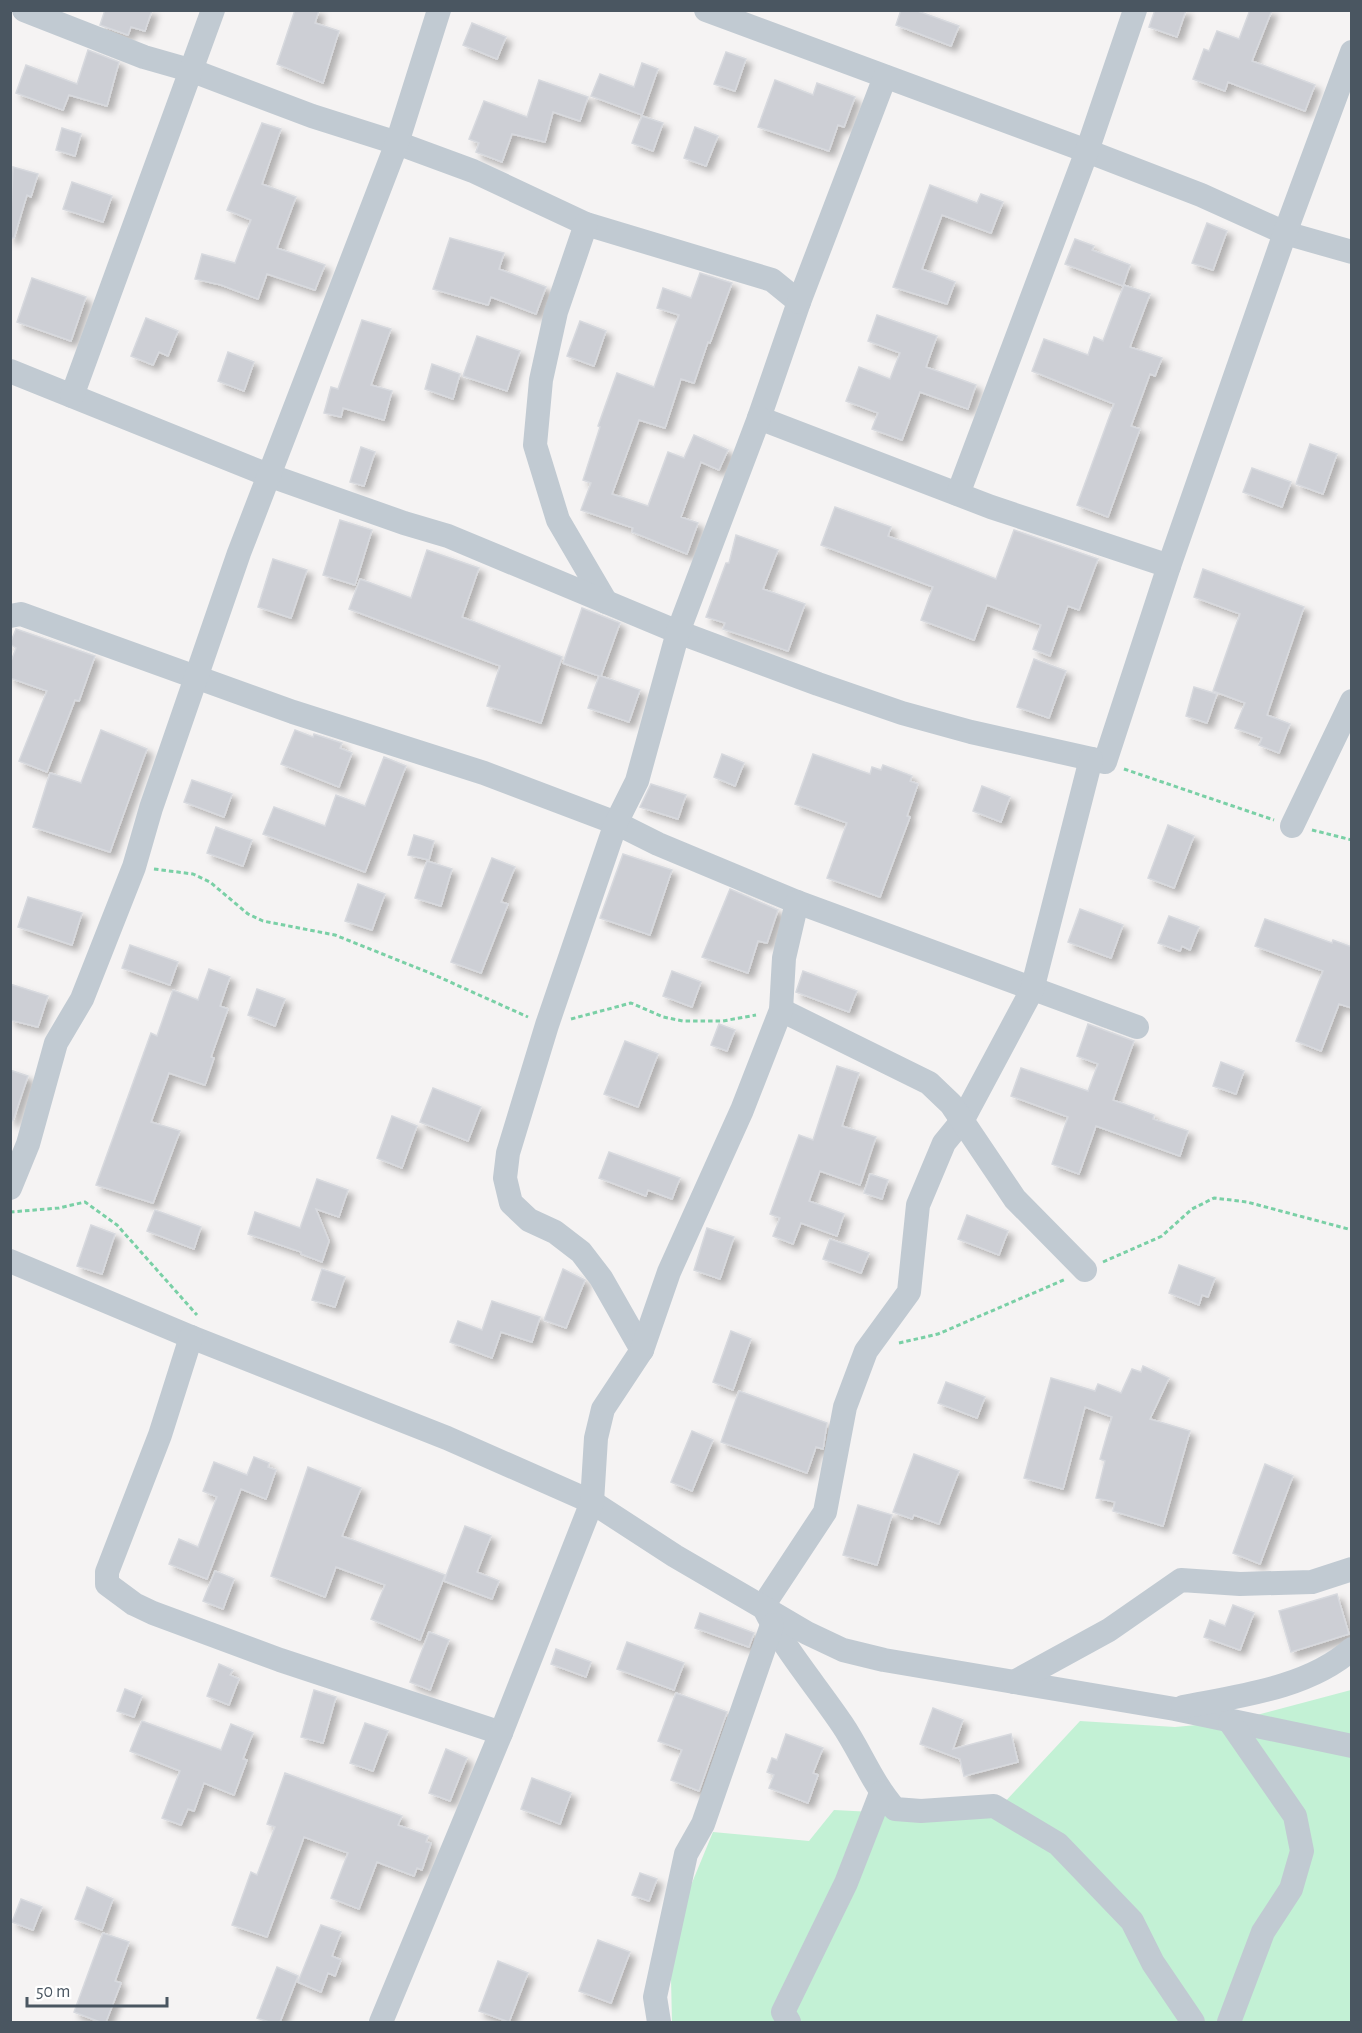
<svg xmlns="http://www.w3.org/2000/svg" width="1362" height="2033" font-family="'Alegreya Sans',sans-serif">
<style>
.green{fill:#c3f1d5}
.building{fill:#cdcfd5;stroke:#d7d9de;stroke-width:1.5;filter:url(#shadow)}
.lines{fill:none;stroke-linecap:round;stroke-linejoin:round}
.path{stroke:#7ad0a6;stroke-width:3;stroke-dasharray:4.5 3;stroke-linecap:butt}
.minor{stroke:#c1cad2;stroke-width:24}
</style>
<defs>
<filter id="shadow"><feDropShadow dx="5.5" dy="5.5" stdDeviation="3" flood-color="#0004"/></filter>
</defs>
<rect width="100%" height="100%" fill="#f5f3f3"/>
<polygon class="green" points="1351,1690 1351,2022 672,2022 670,1936 713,1832 809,1841 834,1810 990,1818 1080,1721 1175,1727 1230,1722"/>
<g class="building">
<polygon points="105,10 152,10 145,31 131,27 128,35 100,25"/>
<polygon points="295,10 319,10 315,23 339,31 323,83 277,64"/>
<polygon points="901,10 915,10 959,26 951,46 896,25"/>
<polygon points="1155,10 1186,10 1177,37 1149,27"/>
<polygon points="1250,10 1272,10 1252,61 1315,85 1305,111 1228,82 1225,91 1193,79 1204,49 1209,51 1217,31 1239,39"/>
<polygon points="472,23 506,37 497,59 463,45"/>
<polygon points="88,50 119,62 107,106 69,95 63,110 16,93 26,65 77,84"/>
<polygon points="726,52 746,59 735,91 714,84"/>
<polygon points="642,63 658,69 642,115 591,96 600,74 634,87"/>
<polygon points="539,80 588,97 580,121 553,112 545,142 512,134 502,162 476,152 479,143 469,139 484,101 527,117"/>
<polygon points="775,80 813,95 817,83 855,97 844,127 838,125 829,151 758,127"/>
<polygon points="642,116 663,123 653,151 632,143"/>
<polygon points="262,123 281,129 262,184 296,197 277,248 325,265 315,290 267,274 258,299 221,285 195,279 202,254 235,263 251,220 227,210"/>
<polygon points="695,127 718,136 706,166 684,158"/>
<polygon points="62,128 81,134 75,156 56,150"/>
<polygon points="13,167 38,174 31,197 27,195 14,238 10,238"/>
<polygon points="72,182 112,196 103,222 63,209"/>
<polygon points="930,185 977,203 981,194 1003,202 991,233 942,215 922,269 955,282 947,304 893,287"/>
<polygon points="1207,223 1227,231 1213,270 1192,263"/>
<polygon points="450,238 504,253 499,269 546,287 536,314 491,297 488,305 433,289"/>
<polygon points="1075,239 1094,246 1092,250 1130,265 1123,286 1065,264"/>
<polygon points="700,273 732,283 710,343 708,342 694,383 681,379 665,428 639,420 612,494 648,506 668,452 684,458 694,435 728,450 719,470 701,462 681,517 698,523 687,554 632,532 633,528 581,510 591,483 583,480 600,427 598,426 617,373 654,387 679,315 657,308 663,288 691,298"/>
<polygon points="32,278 86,297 71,341 17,322"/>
<polygon points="1124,285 1150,294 1130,347 1162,358 1155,376 1150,374 1131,426 1140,429 1108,517 1077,505 1114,404 1032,371 1044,339 1088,355 1094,337 1103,341"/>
<polygon points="877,315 937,336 926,367 976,385 968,409 920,392 902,440 872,429 878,413 846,401 859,367 890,379 900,353 868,341"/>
<polygon points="146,318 178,331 168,356 159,352 153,365 131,356"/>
<polygon points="362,320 391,329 371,385 392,391 384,420 343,408 341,417 324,413 331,387 338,389"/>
<polygon points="580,321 606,331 594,366 567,356"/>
<polygon points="477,336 520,351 507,391 463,376"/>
<polygon points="228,352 254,362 244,391 218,381"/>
<polygon points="432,364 460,374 453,399 425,389"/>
<polygon points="1310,444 1337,454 1323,494 1296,484"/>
<polygon points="361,447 375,452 364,486 350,482"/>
<polygon points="1252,468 1291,482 1282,507 1243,492"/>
<polygon points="835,507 891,527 888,536 996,579 1014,530 1098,559 1079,610 1068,606 1050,656 1033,649 1041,625 987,605 974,640 921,620 933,587 821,545"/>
<polygon points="340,520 372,530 355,585 323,575"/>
<polygon points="736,535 778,550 763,589 805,604 788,651 723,629 725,623 706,617 726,563 729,563"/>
<polygon points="427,550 479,568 462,617 562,657 541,723 487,706 500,666 349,609 360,579 411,598"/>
<polygon points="273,559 307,570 291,618 258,607"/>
<polygon points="1203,569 1304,607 1267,715 1290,724 1279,753 1259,745 1262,738 1235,728 1245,703 1213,691 1240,614 1194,597"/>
<polygon points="582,608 620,623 601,676 640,690 629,722 588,708 599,676 563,663"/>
<polygon points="16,629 95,656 79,701 75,700 47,772 19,761 47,691 10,678 10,664 16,648 10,644"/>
<polygon points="1034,659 1066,671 1049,718 1017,707"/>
<polygon points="1194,687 1217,694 1207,723 1186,716"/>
<polygon points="101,730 147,749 110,852 33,827 50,773 81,783"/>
<polygon points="295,730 313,737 314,734 342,743 340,748 352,753 339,787 281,764"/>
<polygon points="722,754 744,763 735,786 714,777"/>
<polygon points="813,754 870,774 872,767 881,770 883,765 912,776 910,781 918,784 907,816 910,817 880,897 827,878 847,823 795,804"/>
<polygon points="384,757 406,766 365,872 263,834 274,807 325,826 336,795 365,806"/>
<polygon points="192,780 232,794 224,817 184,802"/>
<polygon points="651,784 686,795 678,819 640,807"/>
<polygon points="982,786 1010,797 1001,822 973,811"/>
<polygon points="1168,825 1194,836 1174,888 1148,878"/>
<polygon points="216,827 252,840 243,866 207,853"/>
<polygon points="414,835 434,841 429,860 408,855"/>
<polygon points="623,854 672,870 650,935 600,918"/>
<polygon points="492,858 515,867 501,902 508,904 481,973 451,962"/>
<polygon points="427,861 452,869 441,906 415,898"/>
<polygon points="358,884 385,894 372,930 345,921"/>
<polygon points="730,889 778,910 767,943 758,941 748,973 702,957"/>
<polygon points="28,897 82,913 72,945 18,927"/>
<polygon points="1080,909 1123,925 1111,958 1068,942"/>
<polygon points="1169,916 1199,927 1190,950 1182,946 1180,951 1158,943"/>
<polygon points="1265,919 1332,943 1333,940 1352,947 1352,1008 1339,1004 1321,1051 1296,1041 1323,971 1255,946"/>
<polygon points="130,945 178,962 170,985 122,968"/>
<polygon points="209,969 230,977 220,1006 228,1009 211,1057 214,1058 205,1085 169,1073 151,1122 180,1131 153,1203 96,1185 151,1033 157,1036 173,990 198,1000"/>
<polygon points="672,971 701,982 692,1007 663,996"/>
<polygon points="803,971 857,991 849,1012 796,992"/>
<polygon points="10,984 48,996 38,1027 10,1020"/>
<polygon points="257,989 285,999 275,1026 248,1015"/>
<polygon points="719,1024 735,1030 727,1051 711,1045"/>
<polygon points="1088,1024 1134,1041 1113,1100 1154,1115 1153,1119 1188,1131 1180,1156 1096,1126 1079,1174 1052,1164 1068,1117 1011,1096 1021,1068 1088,1091 1098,1064 1077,1056"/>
<polygon points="625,1041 658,1054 638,1107 604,1094"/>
<polygon points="1221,1062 1244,1071 1236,1094 1213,1086"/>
<polygon points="837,1066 859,1073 842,1126 876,1137 860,1185 820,1171 809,1201 844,1214 837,1236 801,1223 793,1244 773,1236 780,1218 770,1214 799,1135 813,1140"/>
<polygon points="10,1070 28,1076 13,1121 10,1120"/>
<polygon points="433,1088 481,1107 468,1141 420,1122"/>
<polygon points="392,1116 417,1126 402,1168 377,1158"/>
<polygon points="609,1152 680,1178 672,1199 648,1190 646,1196 599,1178"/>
<polygon points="870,1174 888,1180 882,1199 864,1193"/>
<polygon points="317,1179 348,1190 339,1217 316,1209 329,1241 322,1262 301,1254 301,1252 248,1234 255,1212 300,1228"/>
<polygon points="155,1210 201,1227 194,1249 147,1231"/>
<polygon points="967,1215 1008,1231 999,1255 958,1239"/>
<polygon points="91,1225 115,1234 102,1274 77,1266"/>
<polygon points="707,1228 734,1237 720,1279 694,1270"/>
<polygon points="830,1239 869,1253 861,1273 823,1259"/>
<polygon points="1179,1265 1215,1278 1208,1297 1202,1295 1199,1305 1169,1293"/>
<polygon points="322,1269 345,1277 335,1307 312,1300"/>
<polygon points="563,1269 585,1280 566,1328 544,1320"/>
<polygon points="492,1301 540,1317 532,1342 501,1332 492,1358 450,1342 458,1321 482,1330"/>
<polygon points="731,1331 751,1339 733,1390 713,1382"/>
<polygon points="1143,1366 1169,1378 1150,1419 1190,1431 1163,1526 1113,1511 1115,1502 1096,1498 1105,1461 1100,1459 1112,1417 1085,1407 1063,1489 1024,1478 1051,1378 1095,1391 1098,1384 1121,1393 1132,1369 1141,1372"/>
<polygon points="946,1382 985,1397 977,1418 938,1403"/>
<polygon points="739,1391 827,1423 823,1449 816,1447 807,1473 721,1442"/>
<polygon points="692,1431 713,1440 692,1491 671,1482"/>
<polygon points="914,1454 959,1471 939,1524 914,1515 912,1519 893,1512"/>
<polygon points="254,1457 269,1463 268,1467 276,1470 266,1499 241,1489 207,1579 169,1564 179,1539 198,1547 217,1497 203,1491 214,1462 247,1475"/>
<polygon points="1265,1464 1293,1476 1260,1564 1233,1553"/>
<polygon points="308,1467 361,1488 342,1536 445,1575 420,1640 371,1619 385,1585 336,1567 325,1597 271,1576"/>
<polygon points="858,1505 892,1515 877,1565 843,1555"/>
<polygon points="465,1526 491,1536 477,1572 499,1581 492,1599 444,1581"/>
<polygon points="215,1571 234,1579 223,1609 203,1601"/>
<polygon points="1337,1594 1349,1634 1291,1652 1279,1611"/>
<polygon points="1233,1605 1254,1613 1240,1650 1204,1637 1210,1620 1225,1626"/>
<polygon points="700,1613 754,1633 749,1647 695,1628"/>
<polygon points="429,1632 449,1640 430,1690 410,1682"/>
<polygon points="627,1642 684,1663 674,1690 617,1669"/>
<polygon points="556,1649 591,1662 586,1677 551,1664"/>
<polygon points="219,1664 233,1670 230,1675 239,1679 229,1705 207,1696"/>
<polygon points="125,1689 142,1696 134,1717 117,1711"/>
<polygon points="314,1690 336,1697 323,1743 301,1737"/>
<polygon points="676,1693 727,1712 699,1791 671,1780 682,1750 658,1741"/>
<polygon points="933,1708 963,1720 953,1749 1011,1734 1018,1762 964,1776 960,1759 920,1744"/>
<polygon points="142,1721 221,1750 231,1724 253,1733 243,1759 247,1760 234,1795 204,1783 194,1811 188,1809 181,1825 162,1818 180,1771 130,1751"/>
<polygon points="365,1723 388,1731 373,1771 350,1763"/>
<polygon points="786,1734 823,1748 813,1773 818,1775 808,1803 769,1788 774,1775 767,1772 772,1758 777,1760"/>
<polygon points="446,1749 467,1758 450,1801 429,1793"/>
<polygon points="285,1773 402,1816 398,1825 428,1836 426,1842 431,1843 422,1870 417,1868 414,1876 377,1862 359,1909 331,1898 348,1853 304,1837 267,1937 232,1925 251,1872 257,1875 275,1827 267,1824"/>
<polygon points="532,1778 571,1793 560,1824 521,1809"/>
<polygon points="640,1873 657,1879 649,1901 632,1895"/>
<polygon points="87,1887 113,1899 102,1930 75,1919"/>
<polygon points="21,1899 42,1907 33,1930 12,1922"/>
<polygon points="321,1925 341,1932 332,1956 341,1960 335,1976 328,1973 321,1992 298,1982"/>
<polygon points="103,1933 129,1942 115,1981 121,1983 106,2022 100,2022 74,2012"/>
<polygon points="598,1940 630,1952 611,2003 579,1991"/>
<polygon points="498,1961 528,1973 509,2022 479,2011"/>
<polygon points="277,1967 298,1976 280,2022 269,2022 257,2018"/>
</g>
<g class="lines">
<g class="path">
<polyline points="1124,769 1274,820"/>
<polyline points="1312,830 1352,840"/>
<polyline points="154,869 193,874 210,882 248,914 263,921 335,935 430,973 528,1017"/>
<polyline points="571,1019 631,1003 663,1017 683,1021 723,1021 756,1015"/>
<polyline points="10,1212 59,1208 85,1202 117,1225 197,1315"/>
<polyline points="1103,1262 1162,1236 1192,1209 1214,1198 1247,1202 1352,1230"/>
<polyline points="899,1343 938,1334 1066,1279"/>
</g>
<g class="minor">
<polyline points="24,10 144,57 193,71 312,116 397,143 473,171 586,224 772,280 799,302 759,418 991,507 1169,566"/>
<polyline points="706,10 1087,151 1201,195 1285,233 1352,252"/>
<polyline points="586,224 556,312 541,380 535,445 558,520 606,602"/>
<polyline points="799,302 885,77"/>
<polyline points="10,371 268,475 404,523 448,536 678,632 818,684 902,713 971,732 1105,762 1169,566 1285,233 1352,52"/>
<polyline points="72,396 213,10"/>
<polyline points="958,494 1087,151 1135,10"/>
<polyline points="10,616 21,614 293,712 484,773 616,823 658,844 797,902 1137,1027"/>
<path d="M 1091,759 L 1032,990 L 962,1121 L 944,1143 L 918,1205 L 909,1292 L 866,1351 L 845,1407 L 825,1512 L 763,1606 C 784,1649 815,1684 842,1724 C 861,1752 872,1783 895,1809 L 921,1811 L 994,1806 L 1058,1844 L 1132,1921 L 1153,1963 L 1193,2022"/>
<polyline points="1292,826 1352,701"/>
<polyline points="781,1010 929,1083 951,1104 1015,1199 1085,1270"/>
<polyline points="10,1188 28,1144 56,1043 82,999 134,867 151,808 239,553 397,143 439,10"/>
<polyline points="10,1261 191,1337 447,1438 592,1502 675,1556 807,1633 843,1650 884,1660 1175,1709 1352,1746"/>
<polyline points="191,1337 160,1435 107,1572 107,1584 134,1604 153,1613 280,1660 501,1733"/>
<polyline points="642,1350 601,1278 581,1252 555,1232 529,1220 511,1203 505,1178 508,1153 547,1025 616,823 637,781 678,632 759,418"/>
<polyline points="1014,1682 1109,1630 1181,1580 1240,1584 1312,1582 1352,1569"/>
<path d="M 1183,1707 C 1239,1696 1308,1688 1352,1649"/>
<polyline points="381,2022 501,1733 592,1502 596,1438 603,1409 642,1350 669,1272 742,1110 781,1010 784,958 797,902"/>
<polyline points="659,2022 655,1997 686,1854 703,1824 772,1625"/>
<polyline points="789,2022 783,2012 846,1883 881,1793"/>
<polyline points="1229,2022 1263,1932 1291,1889 1302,1851 1295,1816 1230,1722"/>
</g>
</g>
<rect width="1362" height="2033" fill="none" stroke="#4a5661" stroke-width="24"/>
<path d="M27 1997v9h140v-9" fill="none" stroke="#4a5661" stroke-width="3"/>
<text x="36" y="1997" font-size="18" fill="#4a5661" stroke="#ffffff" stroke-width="4.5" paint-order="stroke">50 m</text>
</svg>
